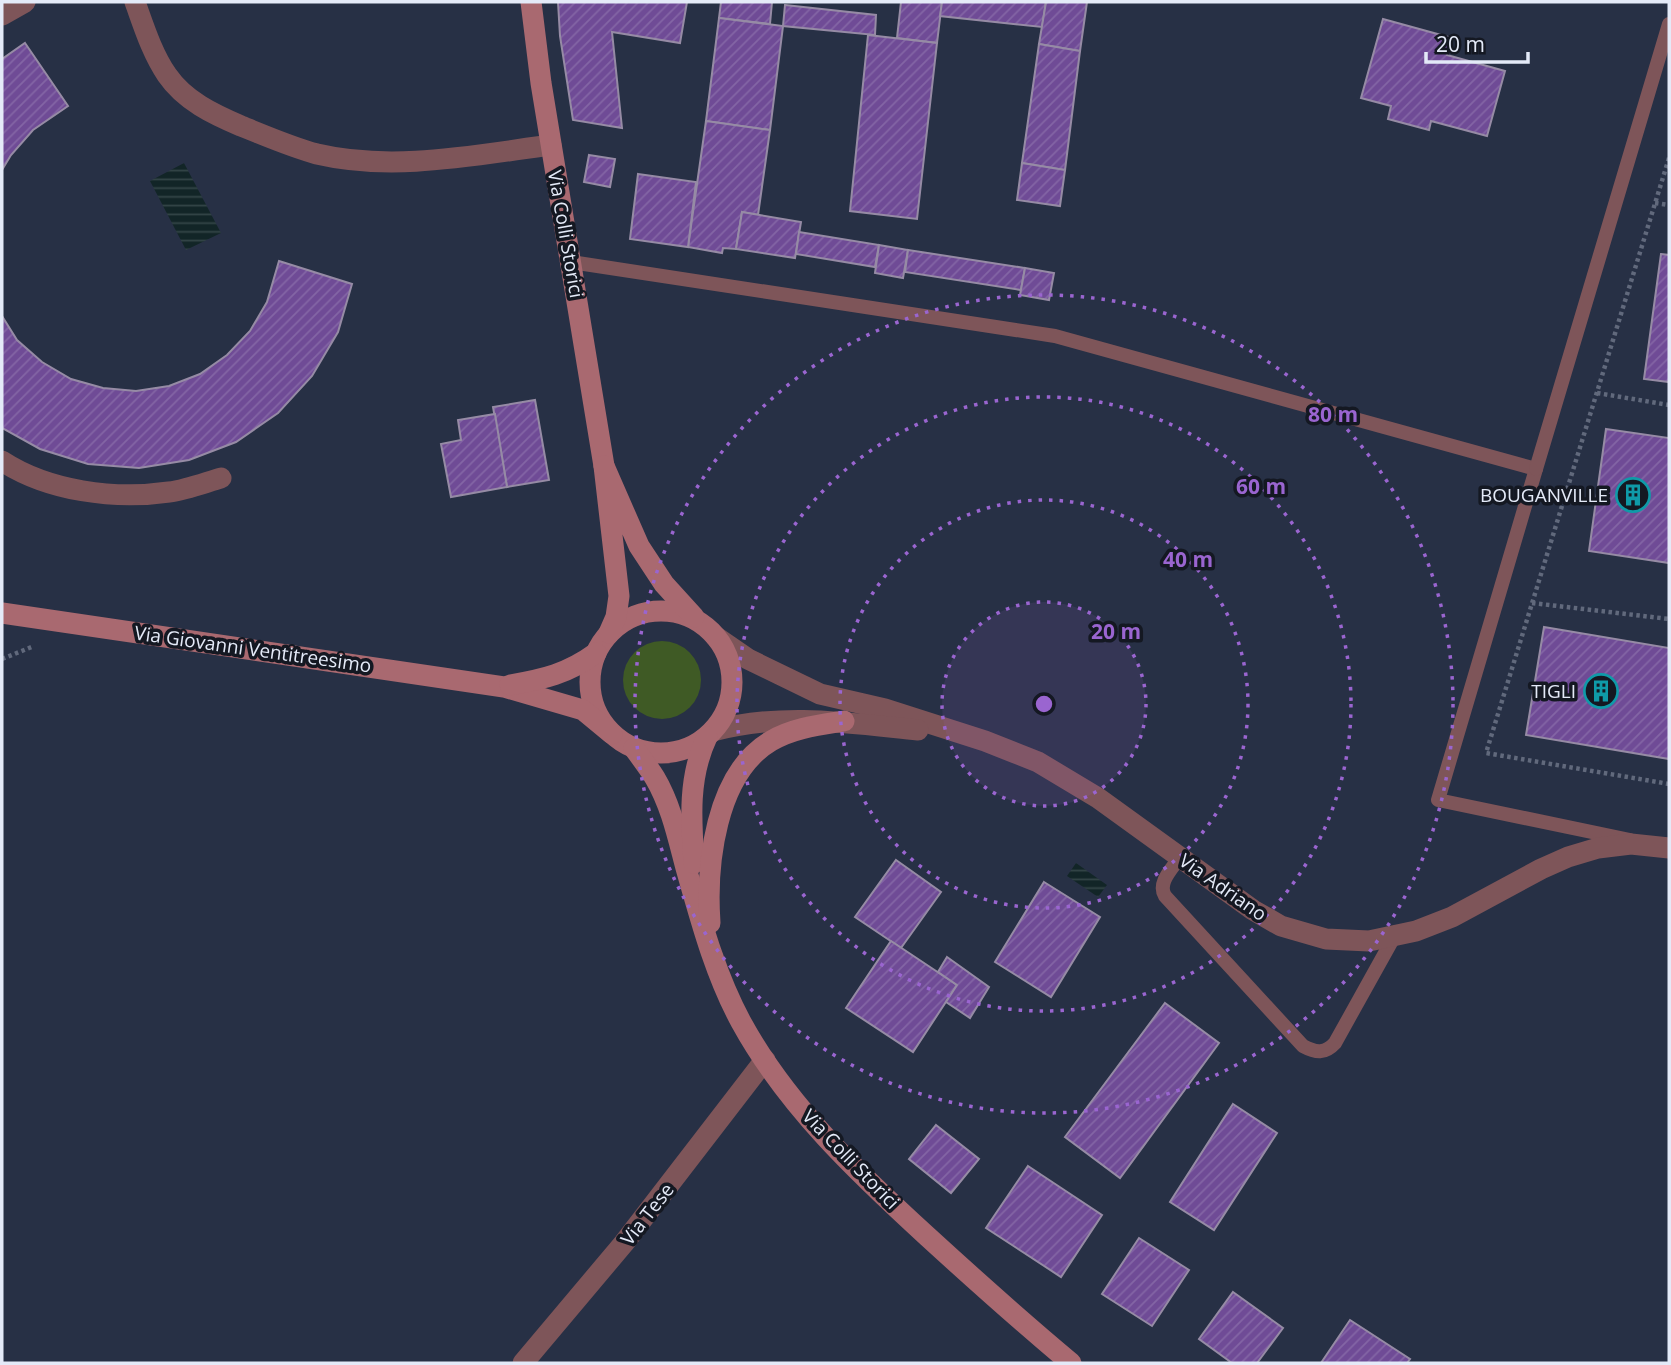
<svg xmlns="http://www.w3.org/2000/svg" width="1671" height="1365" font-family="'Open Sans',sans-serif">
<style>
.grass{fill:#3f5a25}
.water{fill:url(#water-rules)}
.building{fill:url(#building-hatch);stroke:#968ba5;stroke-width:2}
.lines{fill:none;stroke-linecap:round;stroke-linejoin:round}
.path{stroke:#61697c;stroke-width:4.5;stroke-dasharray:3.5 3.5;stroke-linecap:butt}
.lane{stroke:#7e5559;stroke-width:14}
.street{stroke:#7e5559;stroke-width:21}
.secondary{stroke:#a96970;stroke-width:21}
.ring{fill:none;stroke:#9a65d0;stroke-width:3.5;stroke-dasharray:3.5 7}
.labels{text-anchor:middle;stroke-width:7;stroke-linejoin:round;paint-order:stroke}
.street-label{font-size:19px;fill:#e4eaf8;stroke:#141822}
.poi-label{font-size:19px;fill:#e4eaf8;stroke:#141822;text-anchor:end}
.centre{fill:#9a65d0;stroke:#141822;stroke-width:3.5}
.ring-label{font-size:21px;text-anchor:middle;font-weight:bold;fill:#9a65d0;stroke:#141822;stroke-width:7;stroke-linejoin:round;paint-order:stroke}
</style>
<defs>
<pattern id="water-rules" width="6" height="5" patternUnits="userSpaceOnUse" patternTransform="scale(1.75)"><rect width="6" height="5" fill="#122527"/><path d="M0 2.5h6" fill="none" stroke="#344547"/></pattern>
<pattern id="building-hatch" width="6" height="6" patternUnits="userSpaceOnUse" patternTransform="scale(1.75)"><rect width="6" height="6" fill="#6f4b96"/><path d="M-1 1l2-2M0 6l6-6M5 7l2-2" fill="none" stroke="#8365a5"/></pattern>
</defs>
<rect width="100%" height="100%" fill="#273045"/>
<circle class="grass" cx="662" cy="680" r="39"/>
<g class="water">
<polygon points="184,163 221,233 186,250 150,181"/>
<polygon points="1076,863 1107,885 1098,897 1067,876"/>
</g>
<g class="building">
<polygon points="558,2 687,2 680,43 612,32 622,128 573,120 560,36"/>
<polygon points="721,2 772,2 770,24 719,18"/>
<polygon points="901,2 942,2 937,43 897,38"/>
<polygon points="942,2 1046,2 1042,27 940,16"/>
<polygon points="1046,2 1087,2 1080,51 1039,44"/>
<polygon points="785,5 876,15 875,35 783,26"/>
<polygon points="719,18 783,26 770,130 706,121"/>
<polygon points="1383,19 1452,38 1447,55 1505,71 1487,136 1431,121 1429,130 1388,119 1391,106 1361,98"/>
<polygon points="868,35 937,43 917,219 850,211"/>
<polygon points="25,43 68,106 33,130 11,155 2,170 2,59"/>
<polygon points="1039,44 1080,51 1065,170 1022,163"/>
<polygon points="706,121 770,130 758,215 742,212 736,249 723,248 722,253 688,247"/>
<polygon points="589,155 615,159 610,187 584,182"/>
<polygon points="1022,163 1065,170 1060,206 1017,200"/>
<polygon points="638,174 696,182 688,247 630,239"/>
<polygon points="742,212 801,222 795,258 736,249"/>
<polygon points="799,232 879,245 875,267 796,254"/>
<polygon points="879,245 908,250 903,278 875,273"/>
<polygon points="908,250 1025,268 1021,290 905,272"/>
<polygon points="1661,254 1669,255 1669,382 1644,379"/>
<polygon points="279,261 352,284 338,332 312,376 278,413 236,442 189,460 139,468 88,464 40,449 2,428 2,316 17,340 42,362 71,379 103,388 136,391 169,386 200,374 227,355 250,331 267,302"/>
<polygon points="1025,268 1054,273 1049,300 1020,295"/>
<polygon points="535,400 549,480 507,487 493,407"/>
<polygon points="495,414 507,487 451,497 441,444 461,440 458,420"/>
<polygon points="1606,429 1669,438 1669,563 1589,551"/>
<polygon points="1544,627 1669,648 1669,759 1526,735"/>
<polygon points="896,860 941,892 901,948 855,917"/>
<polygon points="1044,882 1100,917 1051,997 995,962"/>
<polygon points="891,941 957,985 913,1052 846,1008"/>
<polygon points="947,957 989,987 970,1018 946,1002 957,985 938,972"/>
<polygon points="1165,1003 1219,1043 1120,1178 1065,1137"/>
<polygon points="1233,1104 1277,1133 1214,1230 1170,1202"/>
<polygon points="936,1125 979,1159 951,1193 909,1159"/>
<polygon points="1028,1166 1102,1215 1061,1277 986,1228"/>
<polygon points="1139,1238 1189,1270 1152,1326 1102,1294"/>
<polygon points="1233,1292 1283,1328 1257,1363 1232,1363 1199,1339"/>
<polygon points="1350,1320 1410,1359 1407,1363 1321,1363"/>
</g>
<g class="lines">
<g class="path">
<polyline points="1669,158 1486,753 1669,784"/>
<polyline points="1655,203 1669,205"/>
<polyline points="1597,393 1669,405"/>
<polyline points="1532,603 1669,619"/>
<polyline points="2,659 34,646"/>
</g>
<g class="lane">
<polyline points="571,262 1055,336 1536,469 1438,800 1630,840"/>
<polyline points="1536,469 1669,24"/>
<path d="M 1180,857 C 1172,869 1157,883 1165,896 L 1303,1046 C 1316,1053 1325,1054 1335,1043 L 1394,937"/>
</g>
<g class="street">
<path d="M 135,2 C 144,27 152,53 167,75 C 185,101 213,114 241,126 C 266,136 291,147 317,154 C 393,172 475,155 551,145"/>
<polyline points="2,15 25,2"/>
<path d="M 2,461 C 48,491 114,500 169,492 C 186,490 204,483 221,478"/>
<polyline points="716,637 748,659 820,694 885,709 985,741 1038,762 1098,798 1253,910 1281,926 1326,939 1369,941 1416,931 1452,917 1541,869 1568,857 1598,848 1631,844 1669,848"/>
<path d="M 713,731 C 781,712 850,723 918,730"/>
<polyline points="523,1363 624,1243 765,1060"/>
</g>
<g class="secondary">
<polyline points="531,2 541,83 604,466"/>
<circle cx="661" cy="682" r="71"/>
<polyline points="2,613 504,687 583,710 612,734"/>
<polyline points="609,633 616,617 619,596 604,466 639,546 664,584 694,617"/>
<path d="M 510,685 C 544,679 567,674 596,653"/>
<path d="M 634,748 C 641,758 649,768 655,778 C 671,805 678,838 686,868 C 701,921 715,974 741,1022 C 787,1106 858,1173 928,1237 C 975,1280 1022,1322 1071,1363"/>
<path d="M 694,863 C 691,819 688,777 707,737"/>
<path d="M 710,923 C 706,865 715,774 771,741 C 793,728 819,725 844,721"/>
</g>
</g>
<circle cx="1044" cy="704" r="102" fill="#9a65d0" fill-opacity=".12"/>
<g class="ring">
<circle cx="1044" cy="704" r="102"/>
<circle cx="1044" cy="704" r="204"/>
<circle cx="1044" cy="704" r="307"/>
<circle cx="1044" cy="704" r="409"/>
</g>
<defs>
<g id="building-ring" transform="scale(1.75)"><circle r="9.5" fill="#141822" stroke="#0f9aa8" stroke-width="1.5"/><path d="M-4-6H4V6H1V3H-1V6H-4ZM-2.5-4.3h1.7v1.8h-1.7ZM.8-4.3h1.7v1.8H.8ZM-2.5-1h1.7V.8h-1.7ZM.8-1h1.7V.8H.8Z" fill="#0f9aa8"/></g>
</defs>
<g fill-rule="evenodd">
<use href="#building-ring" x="1633" y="495"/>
<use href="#building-ring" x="1601" y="691"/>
</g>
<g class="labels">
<g class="street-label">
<text transform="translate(566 234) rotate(80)" y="7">Via Colli Storici</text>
<text transform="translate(253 649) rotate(8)" y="7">Via Giovanni Ventitreesimo</text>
<text transform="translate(1223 887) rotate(35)" y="7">Via Adriano</text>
<text transform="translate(851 1159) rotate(46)" y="7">Via Colli Storici</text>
<text transform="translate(647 1214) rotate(-52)" y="7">Via Tese</text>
</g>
<g class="poi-label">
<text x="1608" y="502">BOUGANVILLE</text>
<text x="1576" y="698">TIGLI</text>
</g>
</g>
<circle cx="1044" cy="704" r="10" class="centre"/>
<g class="ring-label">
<text x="1333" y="422">80 m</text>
<text x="1261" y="494">60 m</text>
<text x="1188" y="567">40 m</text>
<text x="1116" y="639">20 m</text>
</g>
<rect width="1671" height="1365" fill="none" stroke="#e4eaf8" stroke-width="7"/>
<path d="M1426 52v10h102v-10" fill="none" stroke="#e4eaf8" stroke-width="3.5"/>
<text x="1436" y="52" font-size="21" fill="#e4eaf8" stroke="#141822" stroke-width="5" paint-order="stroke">20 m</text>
</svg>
